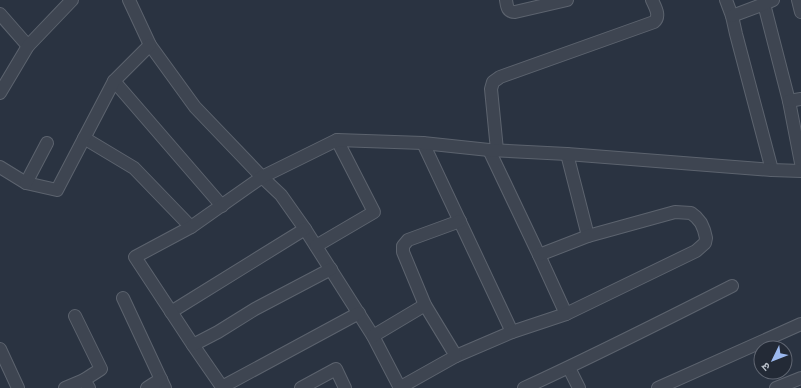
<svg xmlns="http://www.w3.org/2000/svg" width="801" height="388" font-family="Manrope,'Noto Sans Devanagari',sans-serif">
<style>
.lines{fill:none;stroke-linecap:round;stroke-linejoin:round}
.minor-casing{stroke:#5c636e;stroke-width:14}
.minor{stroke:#3e4551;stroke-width:12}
</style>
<rect width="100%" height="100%" fill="#2a3341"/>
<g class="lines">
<g class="minor-casing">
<g id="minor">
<polyline points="129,0 150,45 195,107 262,177 281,195 305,229 373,336 400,388"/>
<path d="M 506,0 C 507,6 507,12 515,12 L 567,0"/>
<polyline points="726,0 732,16 736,34 772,170"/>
<polyline points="798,0 801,12"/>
<polyline points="764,4 789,101 801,163"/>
<polyline points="0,14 28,46"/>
<polyline points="732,16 764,4 773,0"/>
<polyline points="114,81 222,206"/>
<polyline points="0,93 28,46 72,0"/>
<polyline points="789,101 801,99"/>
<polyline points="84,138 134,168 191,227"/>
<polyline points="423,143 512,332"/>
<polyline points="489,150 539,255 566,314"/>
<path d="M 497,150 L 491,89 L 493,82 L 500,77 L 654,22 C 661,16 655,7 652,0"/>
<polyline points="567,154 588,236"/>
<polyline points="0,167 26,183 57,190 114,81 150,45"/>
<polyline points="26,183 47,143"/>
<polyline points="316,246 374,212 337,140"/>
<polyline points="123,298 165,388"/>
<polyline points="171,312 305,229"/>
<polyline points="359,313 222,387 193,345 135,257 191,227 262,177 337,140 423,143 489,150 567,154 772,170 801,171"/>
<polyline points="75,316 101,369 84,380"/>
<polyline points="373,336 425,305"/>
<polyline points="193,345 218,332 255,309 331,269"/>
<polyline points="0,349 18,388"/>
<polyline points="456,356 512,332 566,314 696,251 705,243 706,238 704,230 701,223 696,217 691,213 675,212 588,236 539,255"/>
<polyline points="569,368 579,388"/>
<polyline points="65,388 84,380 89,388"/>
<polyline points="147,388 161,379"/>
<polyline points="301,388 336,369 345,388"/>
<polyline points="399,388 456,356 425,305 403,252 403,246 408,240 460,221"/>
<path d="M 524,388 C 594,356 663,321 732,286"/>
<polyline points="658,388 801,324"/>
<polyline points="776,388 801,378"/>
</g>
</g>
<use href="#minor" class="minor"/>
</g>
<g transform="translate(773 360) rotate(227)"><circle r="19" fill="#232a36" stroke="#606672"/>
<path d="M0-3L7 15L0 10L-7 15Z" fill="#9cb9ef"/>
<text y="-6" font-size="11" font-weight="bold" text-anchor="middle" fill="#bbc1cb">उ</text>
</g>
</svg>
